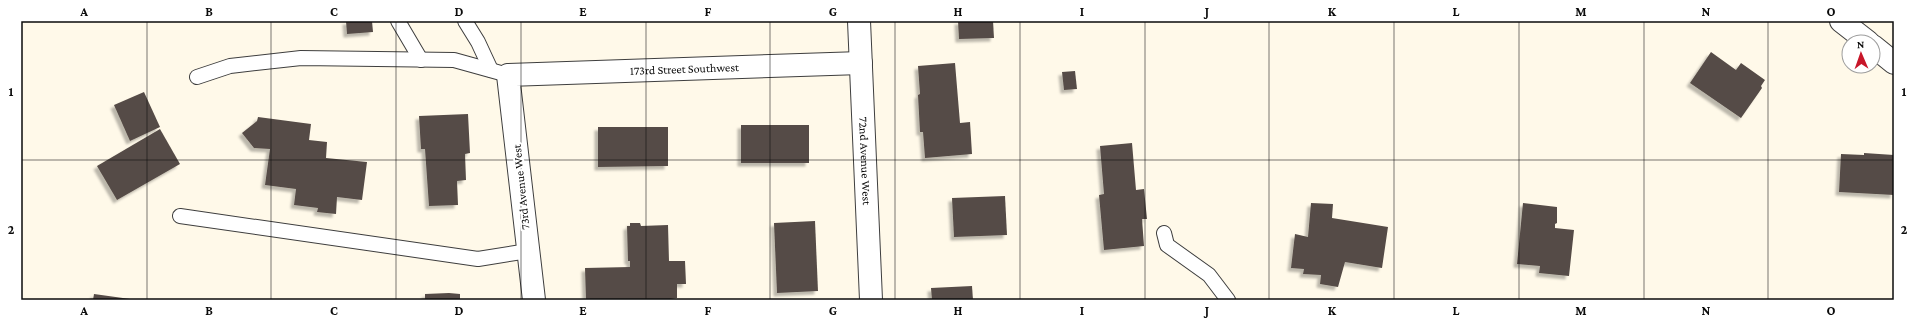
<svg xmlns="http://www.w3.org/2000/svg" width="1915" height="321" font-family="'Crimson Pro',serif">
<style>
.building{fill:#554b46;filter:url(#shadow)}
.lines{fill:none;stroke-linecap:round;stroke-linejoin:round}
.service-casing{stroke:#3e3e3e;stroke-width:16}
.minor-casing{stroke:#3e3e3e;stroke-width:24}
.service{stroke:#fff;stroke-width:14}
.minor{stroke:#fff;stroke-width:22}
.grid{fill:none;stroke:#0b0b0b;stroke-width:1;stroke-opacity:0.55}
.labels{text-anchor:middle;stroke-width:4;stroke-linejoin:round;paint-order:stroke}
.street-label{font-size:12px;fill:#0b0b0b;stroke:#fff}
.neatline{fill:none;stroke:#0b0b0b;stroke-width:1.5}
.grid-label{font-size:13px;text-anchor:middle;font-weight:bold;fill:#0b0b0b}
</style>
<defs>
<filter id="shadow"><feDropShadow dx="-3.5" dy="3.5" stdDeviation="1" flood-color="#0004"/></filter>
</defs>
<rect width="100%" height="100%" fill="#fff9e9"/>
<g class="building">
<polygon points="346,21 372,21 373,32 347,34"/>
<polygon points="958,21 993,21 994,38 959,39"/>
<polygon points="1711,52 1736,70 1741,63 1765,80 1761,86 1762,88 1741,118 1690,83"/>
<polygon points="955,63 960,123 970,122 972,154 925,158 923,132 920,132 918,95 920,94 918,66"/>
<polygon points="1075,71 1077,89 1064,90 1062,72"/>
<polygon points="144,92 160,127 130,141 114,105"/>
<polygon points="468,114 470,153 465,154 466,180 457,181 458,205 429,206 425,149 421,149 419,116"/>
<polygon points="258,117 311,124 309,140 327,142 326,158 367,162 362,200 337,197 336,214 317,212 318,208 294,205 296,189 265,185 270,149 254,148 242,133 257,121"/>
<rect x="741" y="125" width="68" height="38"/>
<polygon points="598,127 668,127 668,166 598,167"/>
<polygon points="160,129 180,164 117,200 97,166"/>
<polygon points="1132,143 1136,190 1144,189 1147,219 1142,219 1144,246 1104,250 1099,195 1104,194 1100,146"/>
<polygon points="1864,153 1894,155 1894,195 1839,192 1841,154 1864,155"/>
<polygon points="1005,196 1007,235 954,237 952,198"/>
<polygon points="1311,203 1333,204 1332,218 1388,227 1382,268 1345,262 1338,287 1320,284 1321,275 1303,274 1304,269 1291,268 1295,234 1308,237"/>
<polygon points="1523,203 1557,207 1557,223 1555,224 1555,228 1574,230 1569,276 1539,273 1540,266 1517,264"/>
<polygon points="815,221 818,291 777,293 774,223"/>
<polygon points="630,223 640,223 641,226 668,225 669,261 685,261 686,284 677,284 677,298 670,299 670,300 586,300 585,268 630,267 630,261 628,261 627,226 630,226"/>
<polygon points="972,286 973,300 932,300 931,288"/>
<polygon points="449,293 460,294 460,300 425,300 425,294"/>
<polygon points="94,294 130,299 130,300 93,300"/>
</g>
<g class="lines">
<g class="service-casing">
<g id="service">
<polyline points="398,21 421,60"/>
<polyline points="465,21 478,42 491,70"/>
<polyline points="197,77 230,66 301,58 454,60 508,75"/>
<polyline points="180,216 478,259 528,251"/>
<polyline points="1164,233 1167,245 1209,275 1228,300"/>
</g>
</g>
<g class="minor-casing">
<g id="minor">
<path id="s1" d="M 859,21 L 871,300"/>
<polyline points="1841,21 1868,42"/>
<polyline points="1873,46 1894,63"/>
<path id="s2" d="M 534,300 L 508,75 L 861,63"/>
</g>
</g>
<use href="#service" class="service"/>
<use href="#minor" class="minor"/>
</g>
<path class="grid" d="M 147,21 L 147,300M 271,21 L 271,300M 396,21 L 396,300M 521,21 L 521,300M 646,21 L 646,300M 770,21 L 770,300M 895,21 L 895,300M 1020,21 L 1020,300M 1145,21 L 1145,300M 1269,21 L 1269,300M 1394,21 L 1394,300M 1519,21 L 1519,300M 1644,21 L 1644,300M 1768,21 L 1768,300M 21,160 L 1894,160"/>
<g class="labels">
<g class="street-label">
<text dy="4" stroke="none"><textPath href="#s2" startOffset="403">173rd Street Southwest</textPath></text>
<text dy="4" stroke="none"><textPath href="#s1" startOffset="140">72nd Avenue West</textPath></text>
<text transform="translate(521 187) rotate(-96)" y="4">73rd Avenue West</text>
</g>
</g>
<rect width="1915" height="321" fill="none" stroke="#ffffff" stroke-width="44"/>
<g transform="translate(1861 54) rotate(358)"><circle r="19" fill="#ffffff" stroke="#9d9d9d"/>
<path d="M0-3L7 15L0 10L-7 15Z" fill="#c81629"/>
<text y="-6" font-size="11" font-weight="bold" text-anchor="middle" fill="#0b0b0b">N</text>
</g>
<rect x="22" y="22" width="1871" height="277" class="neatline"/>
<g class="grid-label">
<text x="84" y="16">A</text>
<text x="209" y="16">B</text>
<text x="334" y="16">C</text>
<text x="459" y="16">D</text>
<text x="583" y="16">E</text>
<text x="708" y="16">F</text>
<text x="833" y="16">G</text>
<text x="958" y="16">H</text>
<text x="1082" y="16">I</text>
<text x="1207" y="16">J</text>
<text x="1332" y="16">K</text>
<text x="1456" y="16">L</text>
<text x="1581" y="16">M</text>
<text x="1706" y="16">N</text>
<text x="1831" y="16">O</text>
<text x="11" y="96">1</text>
<text x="1904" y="96">1</text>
<text x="11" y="234">2</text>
<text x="1904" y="234">2</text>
<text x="84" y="315">A</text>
<text x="209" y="315">B</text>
<text x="334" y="315">C</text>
<text x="459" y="315">D</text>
<text x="583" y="315">E</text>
<text x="708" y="315">F</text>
<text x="833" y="315">G</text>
<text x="958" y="315">H</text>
<text x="1082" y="315">I</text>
<text x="1207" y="315">J</text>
<text x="1332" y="315">K</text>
<text x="1456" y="315">L</text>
<text x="1581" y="315">M</text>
<text x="1706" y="315">N</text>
<text x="1831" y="315">O</text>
</g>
</svg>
